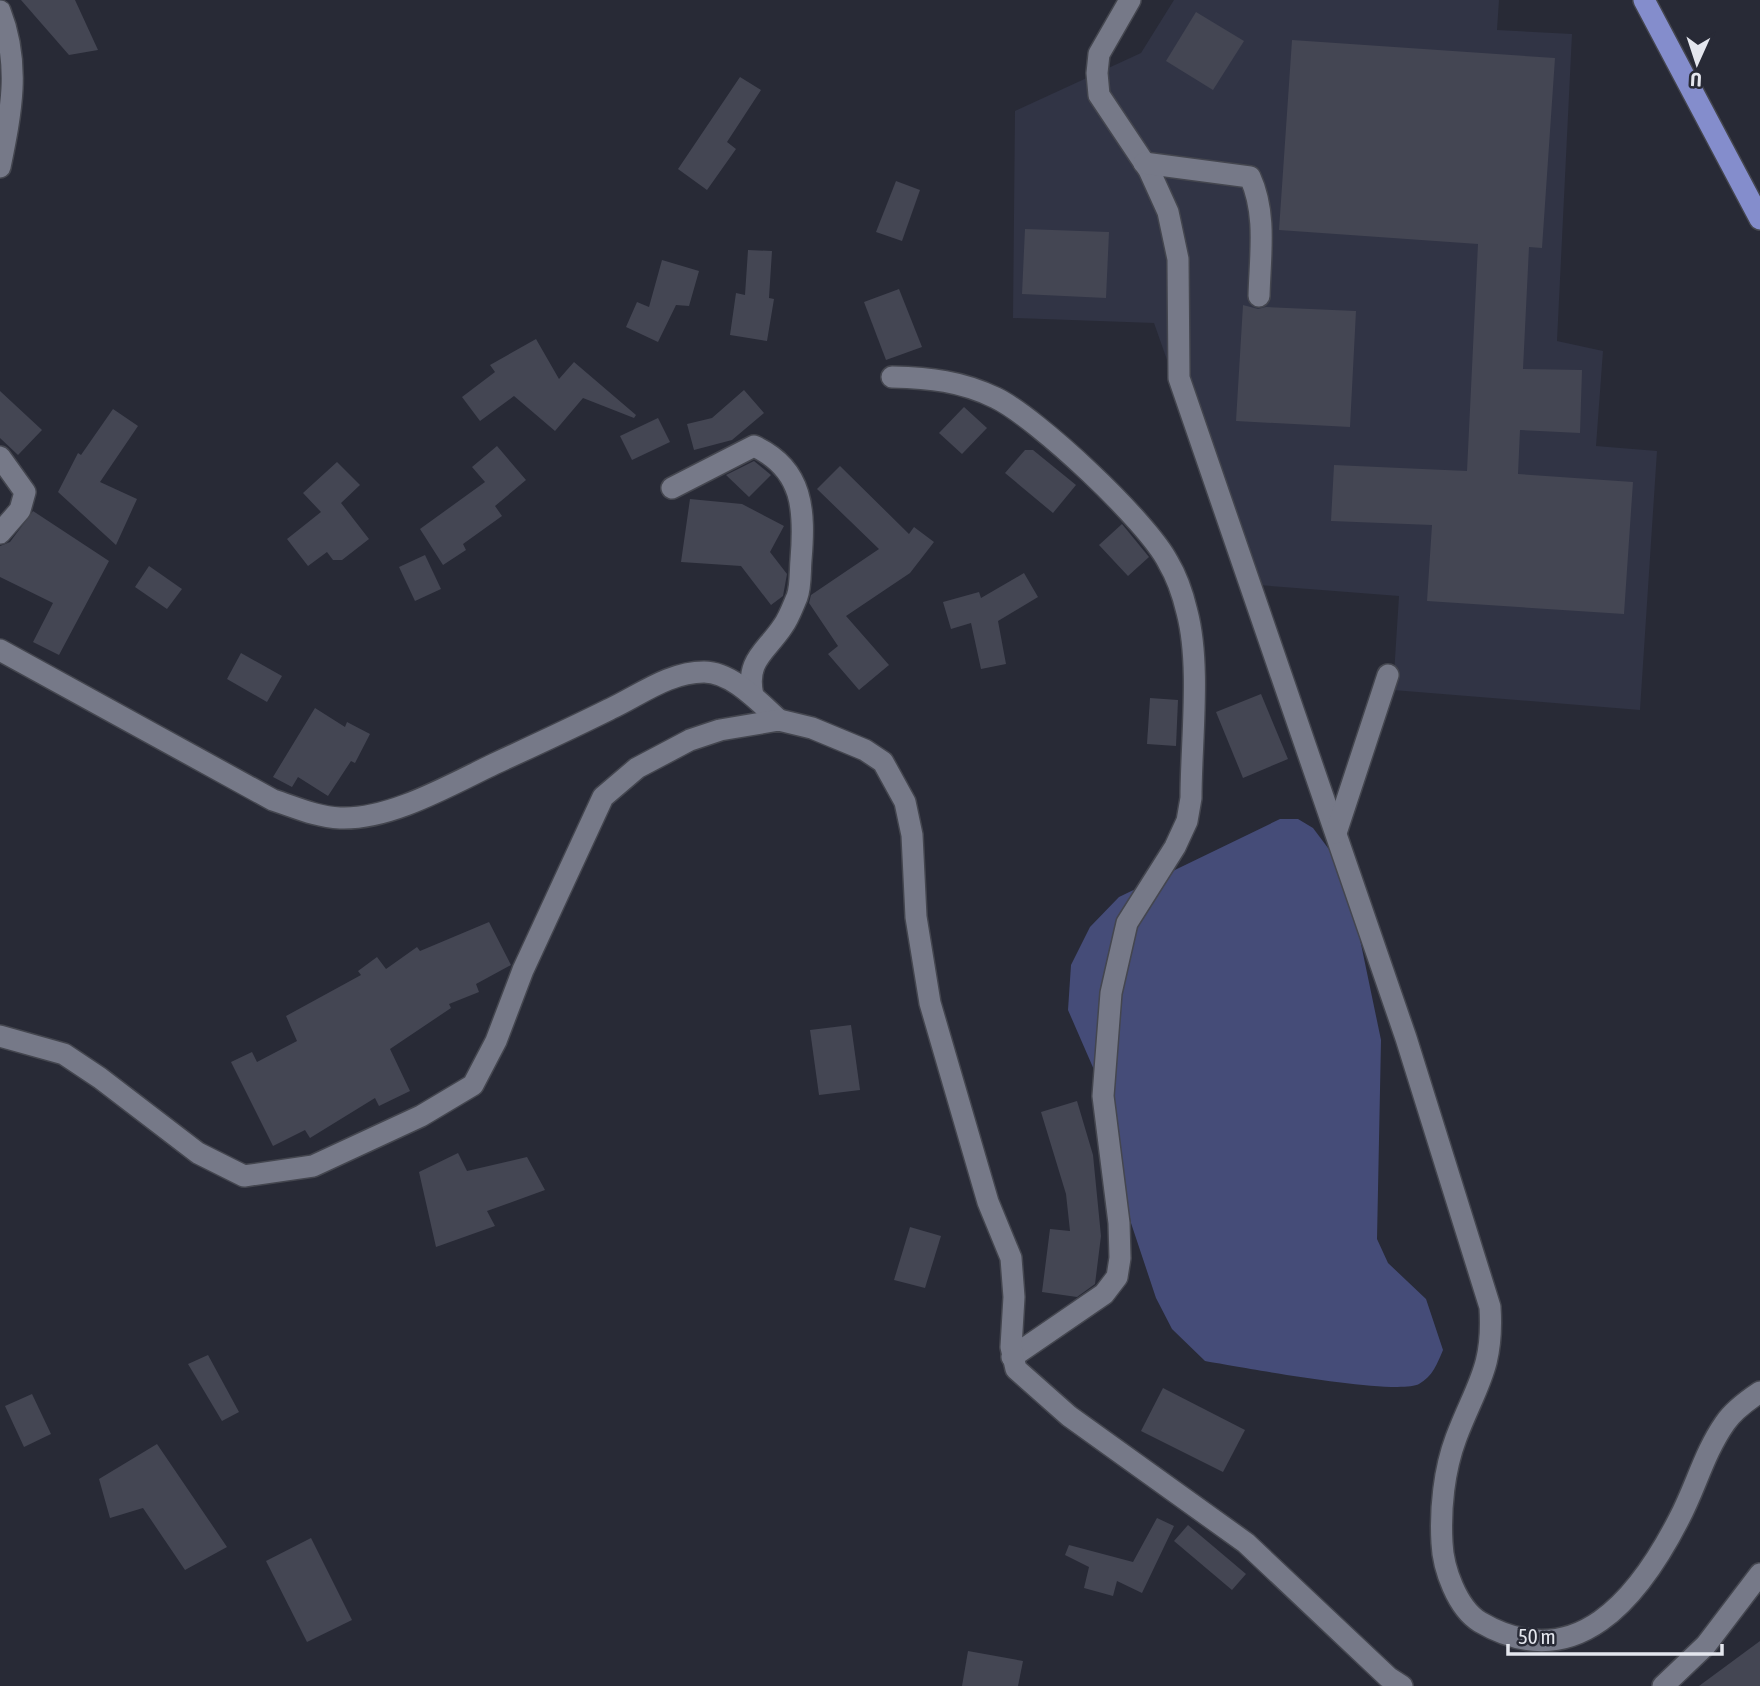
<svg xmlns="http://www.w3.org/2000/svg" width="1760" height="1686" font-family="'Asap Condensed',sans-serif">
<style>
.built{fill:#313445}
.green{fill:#454c78}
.building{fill:#444653}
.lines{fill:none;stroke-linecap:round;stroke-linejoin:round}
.minor-casing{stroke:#44464f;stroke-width:24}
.major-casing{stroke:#44464f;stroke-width:24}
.minor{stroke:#767988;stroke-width:21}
.major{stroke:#848dcc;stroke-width:21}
</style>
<rect width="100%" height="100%" fill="#282a36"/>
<polygon class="built" points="1174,0 1499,0 1497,30 1572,34 1557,341 1603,351 1596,446 1657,451 1640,710 1393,690 1399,596 1246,584 1154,323 1013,318 1015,111 1141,53"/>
<path class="green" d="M 1280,819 L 1298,819 L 1313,828 L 1346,872 L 1381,1040 L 1377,1239 L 1388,1263 L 1426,1299 L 1443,1350 C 1437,1364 1433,1376 1419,1384 C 1396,1396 1240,1367 1205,1361 L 1172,1329 L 1156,1298 L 1131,1223 L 1105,1095 L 1068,1010 L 1071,965 L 1090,927 L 1119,897 Z"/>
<g class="building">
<polygon points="21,0 75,0 98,50 69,55"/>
<polygon points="1196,12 1244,41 1213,90 1166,61"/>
<polygon points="1292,40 1555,58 1542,248 1529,247 1523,369 1582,370 1580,433 1520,430 1518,474 1633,482 1624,614 1427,601 1432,525 1331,521 1334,465 1467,471 1478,244 1279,230"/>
<polygon points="740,77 761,90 727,142 736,149 707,190 678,169"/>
<polygon points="896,181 920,190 902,241 876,232"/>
<polygon points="1025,229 1109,232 1106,298 1022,294"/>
<polygon points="748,250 772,251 769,298 774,299 767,341 730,335 736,293 745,295"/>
<polygon points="662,260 699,271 689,306 676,305 658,342 626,327 637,302 649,307"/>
<polygon points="899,289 922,347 886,360 864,302"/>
<polygon points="1243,305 1258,309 1266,307 1356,311 1350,427 1236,421"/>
<polygon points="536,339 559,379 574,362 636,415 634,418 583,398 555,431 514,396 480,421 462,397 495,372 490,365"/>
<polygon points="744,390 764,413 732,440 694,450 687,424 712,418"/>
<polygon points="0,391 42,430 18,455 0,438"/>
<polygon points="964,407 987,428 962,454 939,433"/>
<polygon points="113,409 138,426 100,482 137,499 116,545 58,492 78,453 81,455"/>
<polygon points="658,418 670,442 632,460 620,436"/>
<polygon points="497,446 526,480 495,506 502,516 463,544 466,550 443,565 420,529 485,482 472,467"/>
<polygon points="1025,450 1033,450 1076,485 1053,513 1005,473"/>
<polygon points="754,461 771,475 749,497 726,475"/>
<polygon points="337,462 360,485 341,503 369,539 342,560 333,560 327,552 308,566 287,539 321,512 303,493"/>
<polygon points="840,466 909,534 914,527 934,542 910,573 846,616 889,665 859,690 828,654 838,646 809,603 811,595 879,549 817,489"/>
<polygon points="690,499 742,504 784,526 770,552 787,574 783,596 771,605 741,566 681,562"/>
<polygon points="33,511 109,561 59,655 33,642 53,603 0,577 0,546 10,542"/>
<polygon points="1122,524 1149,557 1128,576 1099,545"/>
<polygon points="425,555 441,589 415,601 399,567"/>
<polygon points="149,566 182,589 167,609 135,587"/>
<polygon points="1024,573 1038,597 998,621 1006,664 981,669 971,623 951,629 943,602 979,592 981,598"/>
<polygon points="241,653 282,676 267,702 227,679"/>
<polygon points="1261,694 1288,759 1243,778 1216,712"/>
<polygon points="1150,698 1178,700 1176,746 1147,744"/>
<polygon points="315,708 345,727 347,722 370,734 355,763 351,761 328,796 298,777 292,787 273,777"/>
<polygon points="489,922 511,965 476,984 479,992 449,1004 451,1008 390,1049 410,1091 379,1106 375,1098 310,1138 305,1130 273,1146 231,1062 252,1052 257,1062 297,1041 286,1016 361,975 358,971 377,957 386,969 417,947 420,951"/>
<polygon points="851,1025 860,1090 819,1095 810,1030"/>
<polygon points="1077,1101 1093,1155 1101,1236 1095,1284 1077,1297 1042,1292 1050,1229 1070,1231 1066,1194 1041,1112"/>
<polygon points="458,1153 467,1171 527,1157 545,1190 487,1211 495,1226 436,1247 419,1172"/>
<polygon points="910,1227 941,1236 925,1288 894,1280"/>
<polygon points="208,1355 239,1412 222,1421 188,1364"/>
<polygon points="1163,1388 1245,1430 1223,1472 1141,1431"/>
<polygon points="32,1394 51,1434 24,1447 5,1406"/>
<polygon points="157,1444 227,1547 185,1570 143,1508 110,1518 99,1479"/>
<polygon points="1157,1518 1174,1526 1142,1593 1117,1581 1113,1596 1084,1588 1089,1567 1065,1555 1069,1545 1133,1562"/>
<polygon points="1188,1525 1246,1574 1232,1590 1174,1541"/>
<polygon points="311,1538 352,1620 307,1642 266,1561"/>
<polygon points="1760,1641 1760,1686 1699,1686"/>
<polygon points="968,1651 1023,1661 1018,1686 962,1686"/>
</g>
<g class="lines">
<g class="minor-casing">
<g id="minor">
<path d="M 1130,0 L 1099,54 L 1097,73 L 1099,95 L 1149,170 L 1168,212 L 1178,259 L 1179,378 L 1406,1038 L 1490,1307 C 1494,1368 1476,1385 1456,1438 C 1444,1470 1440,1509 1442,1543 C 1443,1568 1457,1608 1480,1622 C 1576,1678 1639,1597 1679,1519 C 1696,1487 1704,1453 1725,1423 C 1733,1411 1748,1400 1760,1392"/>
<path d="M 0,11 C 21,64 11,113 0,167"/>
<path d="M 1144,163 L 1250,177 C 1267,214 1260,256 1259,296"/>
<path d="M 892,377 C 930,378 961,381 996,398 C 1037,418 1147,521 1168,562 C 1177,577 1183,595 1187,612 C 1201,665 1191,742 1191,798 L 1187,821 L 1175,847 L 1127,923 L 1111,993 L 1103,1096 L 1119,1223 L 1120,1258 L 1117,1277 L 1104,1294 L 1012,1357"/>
<polyline points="0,457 25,492 20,510 0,533"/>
<path d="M 672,488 L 754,446 C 804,469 805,511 801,560 C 800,571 801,586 797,597 C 793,606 789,618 783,626 C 766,652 745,660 753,696"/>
<path d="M 0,650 L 273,800 C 295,807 316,817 340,818 C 390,820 450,785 494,764 C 533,746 572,728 610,709 C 640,695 669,672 704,672 C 732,672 759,702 779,720"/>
<polyline points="1336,833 1388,675"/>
<polyline points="0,1036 64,1054 100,1078 198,1153 244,1176 313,1166 421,1116 473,1085 496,1041 523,970 603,797 637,768 690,740 720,730 779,720 812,728 865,750 883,762 905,802 912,835 916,917 930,1003 988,1202 1011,1258 1014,1297 1011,1347 1016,1369 1069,1416 1246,1543 1388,1677 1402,1686"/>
<polyline points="1663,1686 1706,1645 1760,1574"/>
</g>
</g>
<g class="major-casing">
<polyline id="major" points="1644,0 1760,219"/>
</g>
<use href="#minor" class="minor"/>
<use href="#major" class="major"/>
</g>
<g transform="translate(1697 63) rotate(183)" stroke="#282a36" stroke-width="5" paint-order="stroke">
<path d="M0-5L12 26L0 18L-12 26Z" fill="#e4e6ee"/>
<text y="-10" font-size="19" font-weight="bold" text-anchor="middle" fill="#e4e6ee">U</text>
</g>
<path d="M1508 1644v10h214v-10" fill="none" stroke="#e4e6ee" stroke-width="3.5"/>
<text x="1518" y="1644" font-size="21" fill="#e4e6ee" stroke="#282a36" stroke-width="5" paint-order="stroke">50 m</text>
</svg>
